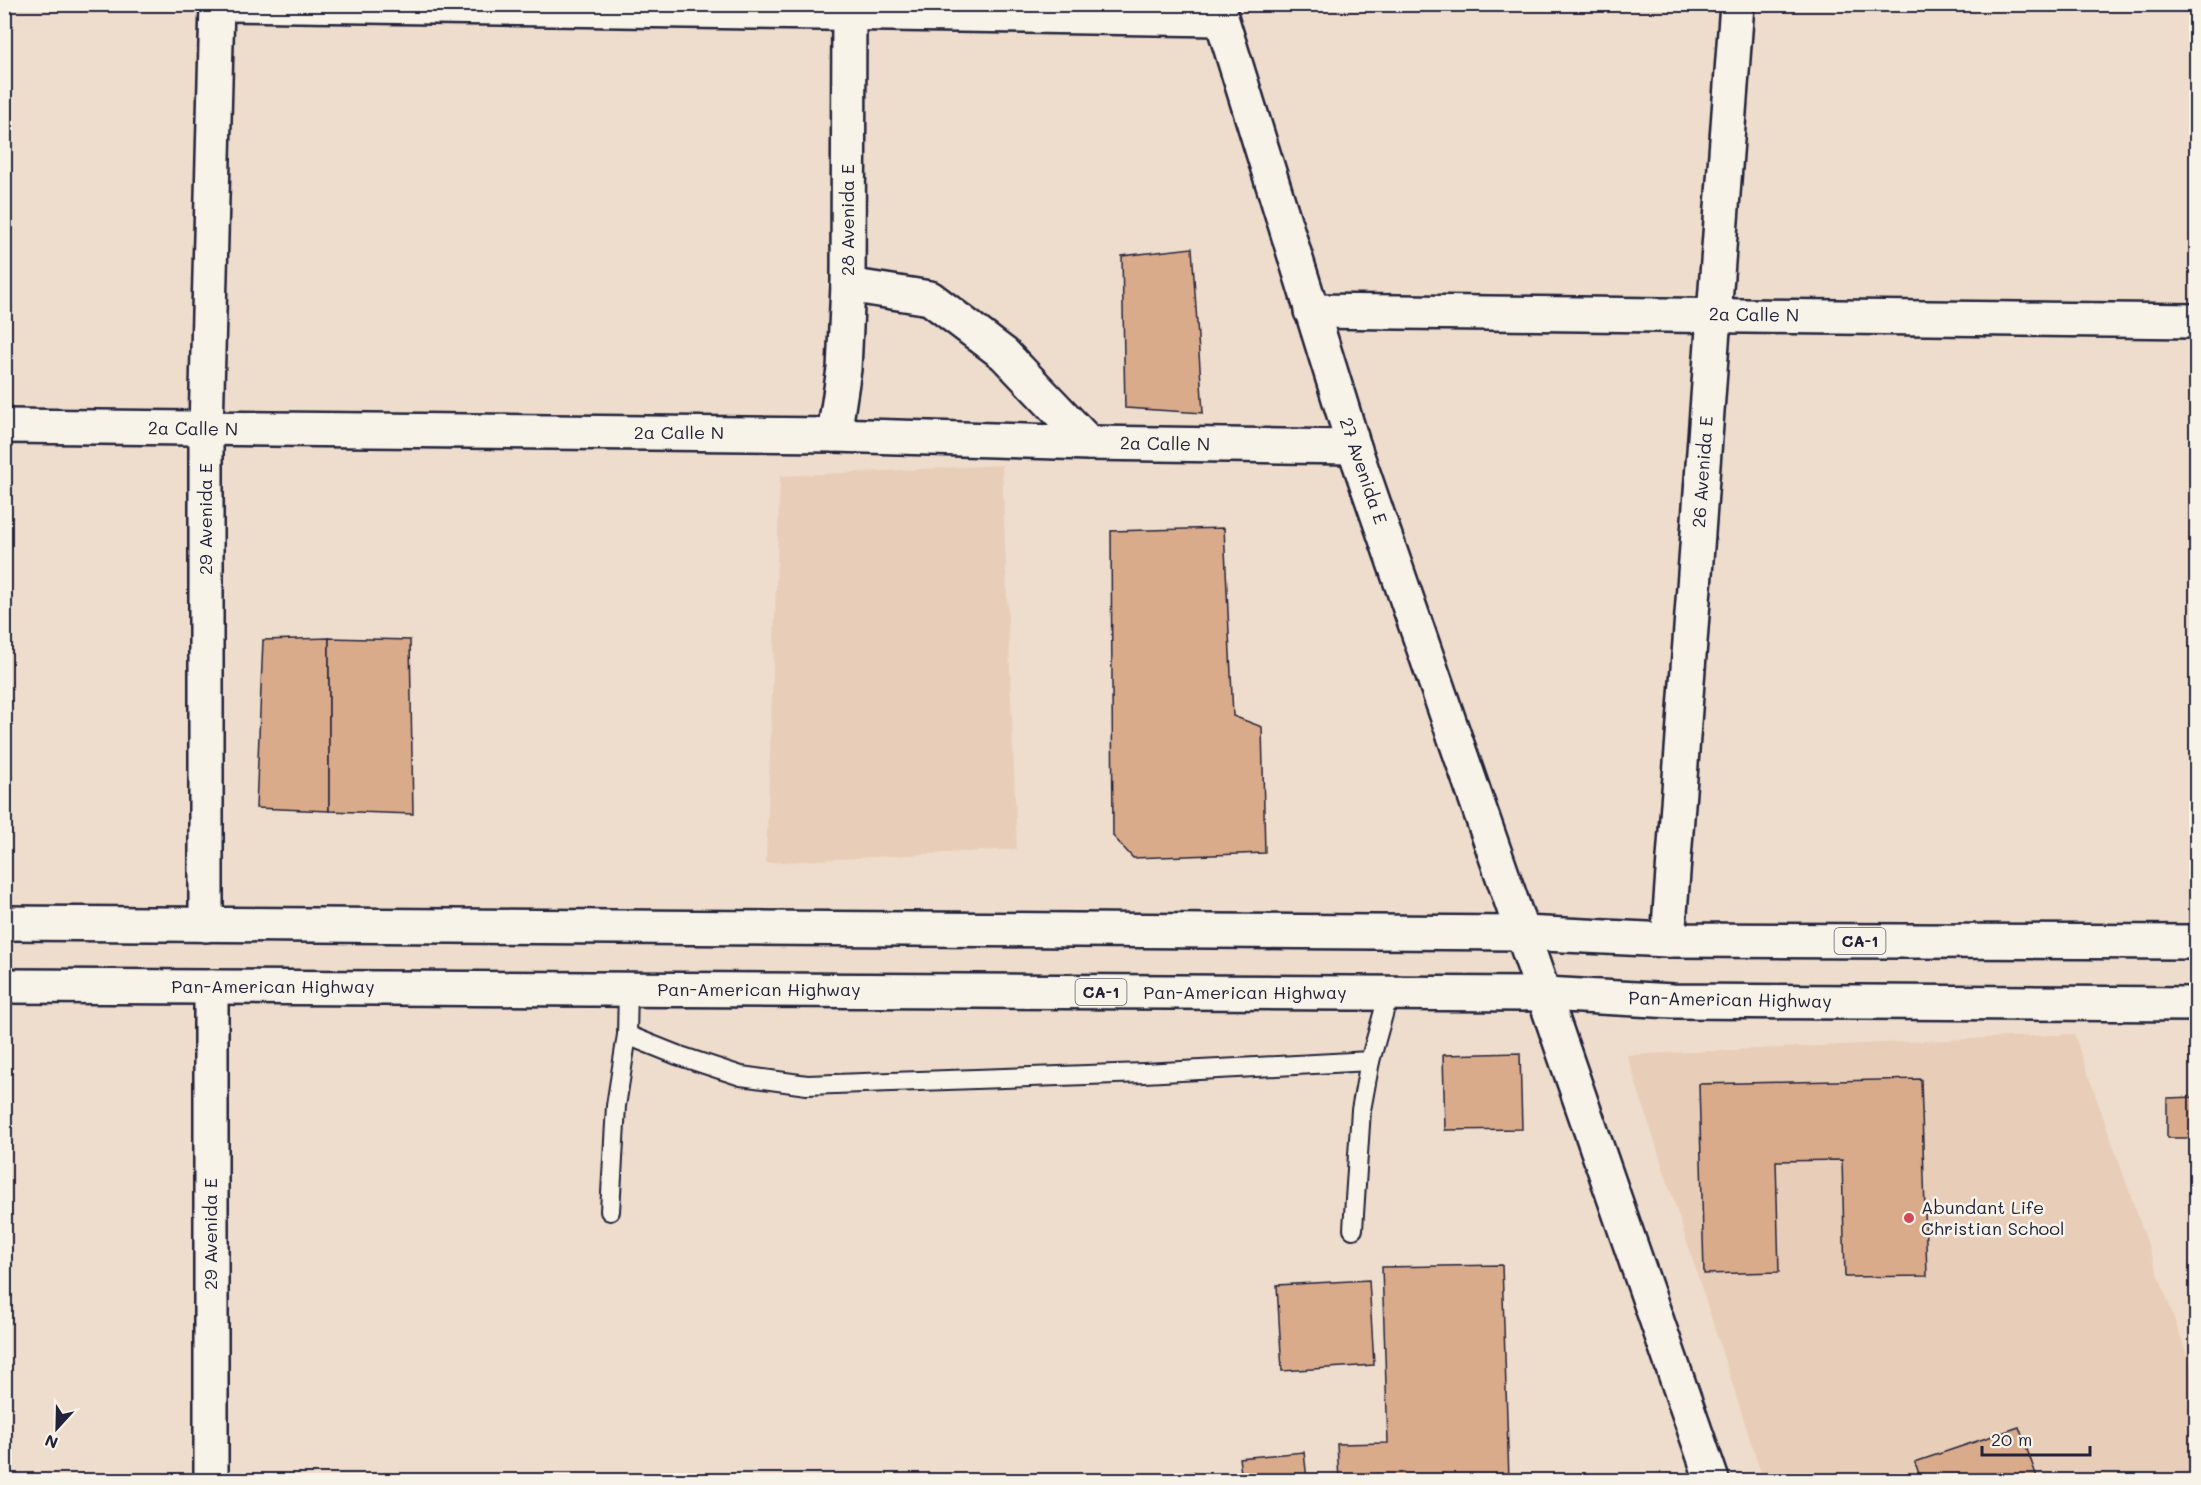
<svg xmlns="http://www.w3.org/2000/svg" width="2201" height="1485" font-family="Mali,sans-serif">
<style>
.built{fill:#e8ceb8}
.building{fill:#daab8b;stroke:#22223b;stroke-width:1.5}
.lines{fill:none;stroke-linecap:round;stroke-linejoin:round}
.lane-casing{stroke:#22223b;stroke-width:22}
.street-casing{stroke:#22223b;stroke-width:38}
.highway-casing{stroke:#22223b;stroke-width:38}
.lane{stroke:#f7f3e8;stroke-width:18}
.street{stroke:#f7f3e8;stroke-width:33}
.highway{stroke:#f7f3e8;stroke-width:33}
.poi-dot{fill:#d1495b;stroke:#f7f3e8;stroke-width:2}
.labels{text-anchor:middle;stroke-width:5;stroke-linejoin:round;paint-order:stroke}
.shield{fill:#f7f3e8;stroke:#62616f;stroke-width:1.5}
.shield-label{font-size:16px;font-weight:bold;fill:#22223b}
.street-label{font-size:18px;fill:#22223b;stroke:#f7f3e8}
.poi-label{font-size:18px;fill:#22223b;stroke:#f7f3e8;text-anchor:start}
</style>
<rect width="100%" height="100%" fill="#edc"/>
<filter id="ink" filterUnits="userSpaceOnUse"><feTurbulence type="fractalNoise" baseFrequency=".0167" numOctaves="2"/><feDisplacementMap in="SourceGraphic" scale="12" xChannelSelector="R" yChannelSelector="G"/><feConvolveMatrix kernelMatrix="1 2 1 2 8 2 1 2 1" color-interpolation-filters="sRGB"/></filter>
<g filter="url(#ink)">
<g class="built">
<polygon points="1002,465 1017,849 766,863 780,476"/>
<polygon points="2074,1034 2196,1381 2196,1480 1763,1480 1627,1055"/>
</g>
<g class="building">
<polygon points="1192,248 1203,413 1125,408 1122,256"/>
<polygon points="1224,528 1233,716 1262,727 1265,853 1133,858 1113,836 1111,531"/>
<polygon points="329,638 329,811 256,808 263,640"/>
<polygon points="329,638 410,640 413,814 329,811"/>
<polygon points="1520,1053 1522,1129 1445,1130 1443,1055"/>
<polygon points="1921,1079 1927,1276 1845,1277 1842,1160 1776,1161 1779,1272 1704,1274 1699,1084"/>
<polygon points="2196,1097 2196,1138 2167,1138 2167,1098"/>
<polygon points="1502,1265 1509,1480 1339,1480 1337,1444 1388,1443 1382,1267"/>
<polygon points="1369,1280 1374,1365 1282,1371 1277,1285"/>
<polygon points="2019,1427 2038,1480 1921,1480 1915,1462"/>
<polygon points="1304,1452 1307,1480 1242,1480 1239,1458"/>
<polygon points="1194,1472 1196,1480 1140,1480"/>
</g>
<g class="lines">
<g class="lane-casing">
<g id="lane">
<polyline points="628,989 627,1035 677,1055 741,1076 807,1085 1144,1073 1370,1061 1389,993"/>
<polyline points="610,1211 616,1106 627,1035"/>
<polyline points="1353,1229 1361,1110 1370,1061"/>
</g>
</g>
<g class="street-casing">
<g id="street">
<polyline points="228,4 1220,19"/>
<polyline points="1217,4 1354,447 1712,1480"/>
<polyline points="848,285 930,298 1004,354 1089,443"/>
<polyline points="1311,311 2196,321"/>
<polyline points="4,426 834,435 1089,443 1354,447"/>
<polyline points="834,435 844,369 848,285 849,4"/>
<polyline points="206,925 206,429 217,4"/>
<polyline points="1668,940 1737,4"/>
<polyline points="211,987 211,1480"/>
</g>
</g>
<g class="highway-casing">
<g id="highway">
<polyline points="4,923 1523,933 1668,940 2196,942"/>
<polyline points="4,986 1545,994 1673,1001 2196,1004"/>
</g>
</g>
<use href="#lane" class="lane"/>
<use href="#street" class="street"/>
<use href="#highway" class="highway"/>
</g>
</g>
<circle class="poi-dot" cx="1909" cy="1218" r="6"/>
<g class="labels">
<g class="shield">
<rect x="1834.5" y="928" width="51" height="26" rx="4.5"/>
<rect x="1075.5" y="979" width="51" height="26" rx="4.5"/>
</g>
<g class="shield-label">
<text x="1860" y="947">CA-1</text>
<text x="1101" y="998">CA-1</text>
</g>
<g class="street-label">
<text transform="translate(848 220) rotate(-90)" y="6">28 Avenida E</text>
<text transform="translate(1754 315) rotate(1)" y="6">2a Calle N</text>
<text transform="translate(193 429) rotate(1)" y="6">2a Calle N</text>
<text x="679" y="439">2a Calle N</text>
<text transform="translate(1165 444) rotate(1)" y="6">2a Calle N</text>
<text transform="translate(1363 471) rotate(71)" y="6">27 Avenida E</text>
<text transform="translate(1703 472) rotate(-86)" y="6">26 Avenida E</text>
<text transform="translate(206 519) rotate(-90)" y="6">29 Avenida E</text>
<text x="273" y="993">Pan-American Highway</text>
<text x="759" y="996">Pan-American Highway</text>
<text x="1245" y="999">Pan-American Highway</text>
<text transform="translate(1730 1000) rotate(1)" y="6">Pan-American Highway</text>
<text transform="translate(211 1234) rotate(-90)" y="6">29 Avenida E</text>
</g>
<g class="poi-label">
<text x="1921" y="1214">Abundant Life<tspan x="1921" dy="21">Christian School</tspan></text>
</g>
</g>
<rect width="2201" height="1485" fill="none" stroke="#f7f3e8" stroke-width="24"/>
<rect x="12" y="12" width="2177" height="1461" fill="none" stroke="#22223b" stroke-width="2" filter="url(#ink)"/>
<g transform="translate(57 1428) rotate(202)" stroke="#f7f3e8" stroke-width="4.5" paint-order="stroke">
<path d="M0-4.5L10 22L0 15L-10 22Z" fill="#22223b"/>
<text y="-9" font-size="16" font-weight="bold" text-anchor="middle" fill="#22223b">N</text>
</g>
<path d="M1982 1446v9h108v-9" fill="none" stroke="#22223b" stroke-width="3"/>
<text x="1991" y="1446" font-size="18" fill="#22223b" stroke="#f7f3e8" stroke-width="4.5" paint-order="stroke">20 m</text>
</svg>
